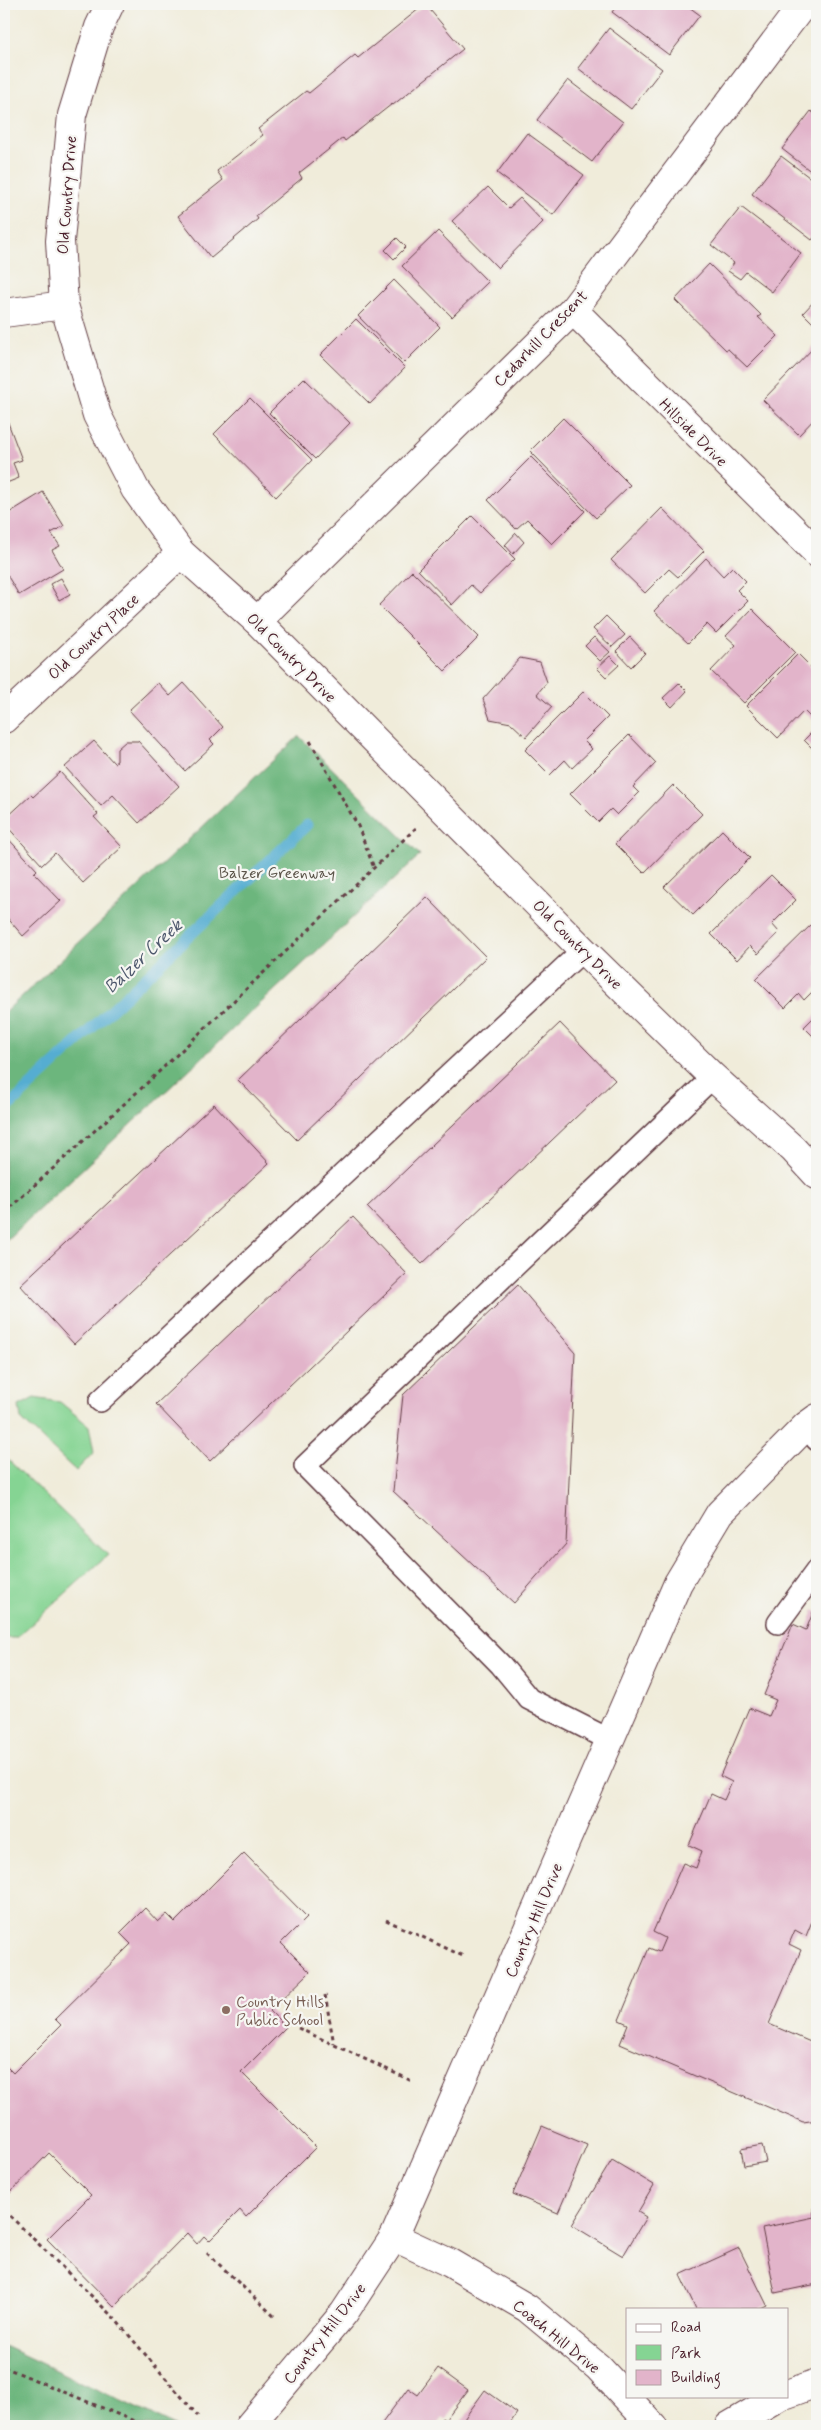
<svg xmlns="http://www.w3.org/2000/svg" width="821" height="2430" font-family="Mynerve,sans-serif">
<style>
.green{fill:#85d493;stroke:#687a5f}
.forest{fill:#6cb67d;stroke:#5b6a54}
.lines{fill:none;stroke-linecap:round;stroke-linejoin:round}
.stream{stroke:#54add1;stroke-width:11}
.building{fill:#e2b4ca}
.service-casing{stroke:#633e45;stroke-width:24}
.minor-casing{stroke:#633e45;stroke-width:30}
.path{stroke:#633e45;stroke-width:3;stroke-dasharray:4 4;stroke-linecap:butt}
.service{stroke:#fff;stroke-width:21}
.minor{stroke:#fff;stroke-width:28}
.education-dot{fill:#8d6e63;stroke:#f6f6f2;stroke-width:2}
.labels{text-anchor:middle;stroke-width:4.5;stroke-linejoin:round;paint-order:stroke}
.street-label{font-size:16px;fill:#4a1f2b;stroke:#f6f6f2}
.park-label{font-size:16px;fill:#5c554a;stroke:#f6f6f2}
.education-label{font-size:16px;fill:#785e54;stroke:#f6f6f2;text-anchor:start}
.water-label{font-size:18px;font-style:italic;fill:#4e586d;stroke:#f6f6f2}
</style>
<rect width="100%" height="100%" fill="#f6f6f2"/>
<filter id="ink" filterUnits="userSpaceOnUse"><feTurbulence type="fractalNoise" baseFrequency=".02" numOctaves="2"/><feDisplacementMap in="SourceGraphic" scale="10" xChannelSelector="R" yChannelSelector="G"/><feConvolveMatrix kernelMatrix="1 2 1 2 8 2 1 2 1" color-interpolation-filters="sRGB"/></filter>
<filter id="wash" filterUnits="userSpaceOnUse"><feTurbulence type="fractalNoise" baseFrequency=".0096" numOctaves="4" result="noise"/><feDisplacementMap in="SourceGraphic" scale="20" xChannelSelector="R" yChannelSelector="G"/><feGaussianBlur stdDeviation="1.12" result="paint"/><feColorMatrix in="noise" values="0 0 0 0 0 0 0 0 0 0 0 0 0 0 0 0 0 1.4 0 .05"/><feComposite in="paint" operator="in"/></filter>
<g filter="url(#wash)">
<rect width="100%" height="100%" fill="#f0ecda"/>
<g class="green">
<polygon points="34,1398 60,1402 89,1426 94,1452 76,1471 21,1419 19,1406"/>
<polygon points="4,1456 108,1555 16,1638 4,1638"/>
</g>
<g class="forest">
<polygon points="299,736 420,855 4,1242 4,1013"/>
<polygon points="4,2346 175,2426 4,2426"/>
</g>
<g class="lines">
<polyline class="stream" points="4,1111 307,825"/>
</g>
<g id="blocks">
<g class="building">
<polygon points="425,4 463,49 393,105 392,104 345,141 343,138 299,173 302,178 256,216 258,219 211,258 178,216 223,180 217,171 263,135 258,129 306,91 309,93 355,55 358,58"/>
<polygon points="618,4 685,4 700,15 669,55 612,12"/>
<polygon points="609,28 662,69 631,109 578,68"/>
<polygon points="568,80 623,122 592,162 537,120"/>
<polygon points="811,111 817,116 817,176 782,149"/>
<polygon points="527,133 584,175 553,215 497,173"/>
<polygon points="781,156 817,183 817,234 812,240 752,194"/>
<polygon points="488,187 509,208 520,198 543,222 498,268 452,221"/>
<polygon points="741,207 801,253 772,292 746,272 740,279 728,271 734,263 711,245"/>
<polygon points="438,231 488,282 452,317 402,266"/>
<polygon points="397,238 406,247 394,259 385,250"/>
<polygon points="709,264 761,315 758,317 778,336 747,367 728,349 726,350 675,300"/>
<polygon points="394,280 440,327 404,363 358,316"/>
<polygon points="817,298 817,320 814,324 803,313"/>
<polygon points="356,319 405,368 370,404 320,355"/>
<polygon points="817,344 817,416 799,435 763,400"/>
<polygon points="304,378 350,423 315,459 269,413"/>
<polygon points="250,398 312,460 276,497 214,434"/>
<polygon points="4,412 22,460 13,463 19,478 4,484"/>
<polygon points="563,418 630,485 596,518 530,451"/>
<polygon points="531,457 585,511 552,544 527,519 516,529 488,500"/>
<polygon points="43,492 64,526 51,533 60,546 52,550 63,569 19,595 4,570 4,516"/>
<polygon points="662,508 704,551 678,577 669,569 645,593 611,560"/>
<polygon points="472,516 515,559 480,593 471,585 452,605 418,570"/>
<polygon points="516,533 524,542 513,554 505,545"/>
<polygon points="706,558 723,576 732,567 746,581 737,590 748,601 716,633 707,624 688,643 654,611"/>
<polygon points="412,571 479,637 445,671 379,605"/>
<polygon points="61,578 70,594 59,600 50,584"/>
<polygon points="752,609 795,652 744,703 711,671 736,645 726,636"/>
<polygon points="606,616 625,635 612,647 593,629"/>
<polygon points="594,637 610,652 600,661 585,646"/>
<polygon points="630,637 645,653 631,667 616,651"/>
<polygon points="798,654 817,673 817,718 814,721 804,711 778,738 746,706"/>
<polygon points="610,656 619,665 606,677 597,668"/>
<polygon points="520,658 540,662 547,682 537,694 552,707 526,737 511,723 490,719 483,699"/>
<polygon points="158,683 170,696 184,683 223,727 210,740 214,744 185,771 129,710"/>
<polygon points="679,683 687,691 672,707 663,698"/>
<polygon points="583,692 608,717 584,741 592,749 572,768 565,760 550,775 525,750"/>
<polygon points="817,727 817,759 812,754 815,751 804,740"/>
<polygon points="629,735 656,763 633,787 639,793 617,815 611,809 598,822 570,794"/>
<polygon points="94,741 114,763 117,761 117,749 126,741 138,741 179,786 139,823 113,795 101,806 65,767"/>
<polygon points="60,772 98,814 94,817 122,847 83,883 55,853 42,865 4,823 4,820 31,795 33,797"/>
<polygon points="673,785 702,814 644,873 615,844"/>
<polygon points="722,830 750,858 693,915 664,887"/>
<polygon points="4,834 37,870 34,873 61,901 23,936 4,914"/>
<polygon points="771,875 796,900 772,924 779,932 758,954 750,946 737,960 711,934"/>
<polygon points="427,897 486,957 297,1140 238,1080"/>
<polygon points="815,921 817,923 817,987 804,1000 799,994 785,1008 756,979"/>
<polygon points="817,1014 817,1040 804,1027"/>
<polygon points="560,1023 615,1080 422,1264 367,1207"/>
<polygon points="214,1104 269,1163 74,1344 20,1285"/>
<polygon points="353,1217 407,1274 210,1461 156,1404"/>
<polygon points="518,1285 575,1352 566,1544 514,1603 393,1491 403,1395"/>
<polygon points="814,1610 817,1612 817,1909 806,1936 795,1930 789,1944 801,1950 769,2024 815,2044 817,2038 817,2120 803,2122 620,2044 628,2024 619,2020 649,1948 659,1952 665,1938 653,1932 683,1863 696,1868 702,1851 689,1845 711,1794 724,1800 732,1782 720,1776 749,1708 769,1716 776,1700 764,1695 793,1624 806,1630"/>
<polygon points="244,1853 307,1917 281,1943 310,1972 270,2011 286,2027 241,2072 316,2147 246,2217 240,2210 209,2241 204,2236 197,2244 187,2233 114,2307 47,2239 91,2195 49,2153 6,2197 4,2195 4,2070 7,2067 13,2073 61,2025 55,2019 131,1944 120,1933 145,1908 158,1922 167,1914 175,1922"/>
<polygon points="542,2126 587,2145 558,2213 513,2194"/>
<polygon points="762,2145 766,2162 744,2166 741,2149"/>
<polygon points="612,2160 654,2185 638,2212 646,2217 623,2256 572,2225"/>
<polygon points="817,2207 817,2284 775,2293 762,2228 814,2217 813,2208"/>
<polygon points="739,2248 767,2305 759,2309 696,2309 680,2275"/>
<polygon points="438,2368 468,2390 445,2420 442,2418 436,2426 380,2426 408,2388 418,2395"/>
<polygon points="485,2390 517,2413 511,2422 517,2426 459,2426"/>
</g>
</g>
</g>
<g filter="url(#ink)">
<use href="#blocks" fill-opacity="0" stroke="#633e45" stroke-width="1"/>
<g class="lines">
<g class="service-casing">
<g id="service">
<polyline points="100,1401 583,950"/>
<polyline points="806,1426 817,1440"/>
<polyline points="778,1623 817,1570"/>
<polyline points="608,1739 529,1699 501,1665 305,1466 713,1077"/>
</g>
</g>
<g class="minor-casing">
<g id="minor">
<polyline points="110,4 99,27 72,115 60,241 64,305 97,415 135,489 181,553 257,621 583,950 713,1077 793,1149 817,1175"/>
<polyline points="573,310 817,553"/>
<polyline points="4,313 64,305"/>
<polyline points="257,621 573,310 799,10 809,4"/>
<polyline points="4,719 181,553"/>
<polyline points="394,2237 450,2263 527,2308 598,2367 653,2426"/>
<polyline points="787,2394 817,2383"/>
<polyline points="249,2426 344,2313 394,2237 678,1583 720,1513 806,1426 817,1418"/>
<polyline points="729,2426 780,2396"/>
</g>
</g>
<g class="path">
<polyline points="310,741 358,826 374,868"/>
<polyline points="4,1213 145,1085 416,828"/>
<polyline points="386,1920 465,1957"/>
<polyline points="325,1995 334,2044"/>
<polyline points="298,2028 412,2081"/>
<polyline points="4,2210 115,2319 198,2416"/>
<polyline points="207,2253 276,2318"/>
<polyline points="4,2367 146,2426"/>
</g>
<use href="#service" class="service"/>
<use href="#minor" class="minor"/>
</g>
</g>
<circle class="education-dot" cx="226" cy="2010" r="5"/>
<g class="labels">
<g class="street-label">
<text transform="translate(66 195) rotate(-86)" y="6">Old Country Drive</text>
<text transform="translate(540 338) rotate(-46)" y="6">Cedarhill Crescent</text>
<text transform="translate(694 432) rotate(45)" y="6">Hillside Drive</text>
<text transform="translate(93 636) rotate(-43)" y="6">Old Country Place</text>
<text transform="translate(292 657) rotate(45)" y="6">Old Country Drive</text>
<text transform="translate(578 944) rotate(45)" y="6">Old Country Drive</text>
<text transform="translate(533 1920) rotate(-67)" y="6">Country Hill Drive</text>
<text transform="translate(324 2333) rotate(-52)" y="6">Country Hill Drive</text>
<text transform="translate(557 2336) rotate(39)" y="6">Coach Hill Drive</text>
</g>
<g class="park-label">
<text x="277" y="878">Balzer Greenway</text>
</g>
<g class="education-label">
<text x="236" y="2007">Country Hills<tspan x="236" dy="18">Public School</tspan></text>
</g>
<g class="water-label">
<text transform="translate(143 956) rotate(-43)" y="6">Balzer Creek</text>
</g>
</g>
<rect width="821" height="2430" fill="none" stroke="#f6f6f2" stroke-width="20"/>
<rect x="626" y="2308" width="162" height="90" fill="#f6f6f2" stroke="#b1a0a2"/>
<rect x="636" y="2324" width="25" height="8" fill="#ffffff" stroke="#b1a0a2"/>
<text x="671" y="2332" font-size="15" fill="#4a1f2b">Road</text>
<rect x="636" y="2345" width="25" height="15" fill="#85d493" stroke="#b1a0a2"/>
<text x="671" y="2358" font-size="15" fill="#4a1f2b">Park</text>
<rect x="636" y="2370" width="25" height="15" fill="#e2b4ca" stroke="#b1a0a2"/>
<text x="671" y="2382" font-size="15" fill="#4a1f2b">Building</text>
</svg>
